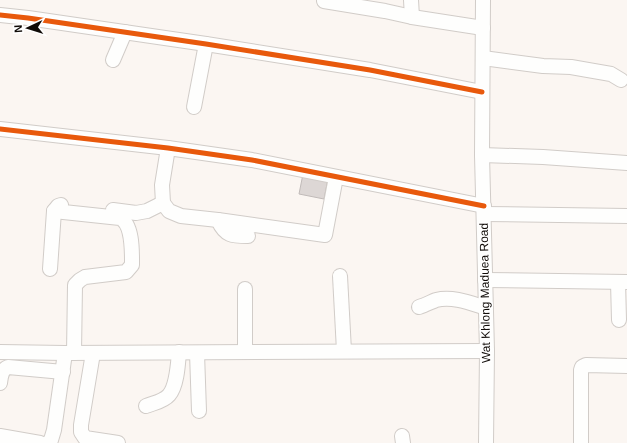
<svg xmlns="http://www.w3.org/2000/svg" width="627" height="443" font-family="Helvetica,sans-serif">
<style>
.building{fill:#ddd7d5;stroke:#c1bbb9}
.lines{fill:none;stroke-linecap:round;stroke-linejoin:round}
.minor-casing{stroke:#d1ccc8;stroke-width:16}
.minor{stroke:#fefefd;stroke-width:14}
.cycleway-casing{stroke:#fff;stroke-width:8}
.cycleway{stroke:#e8590c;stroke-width:5}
.labels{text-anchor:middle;stroke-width:3;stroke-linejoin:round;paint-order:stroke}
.street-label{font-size:12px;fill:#100b07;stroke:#fff}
</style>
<rect width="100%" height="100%" fill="#fbf6f2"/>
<polygon class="building" points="303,174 328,179 324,199 299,194"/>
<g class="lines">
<g class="minor-casing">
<g id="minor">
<polyline points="411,0 412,17"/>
<polyline points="483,0 482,155 487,351 486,443"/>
<polyline points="324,1 385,11 412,17 483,28"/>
<polyline points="0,15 28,18 206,44 370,70 482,92"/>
<polyline points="483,58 543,66 571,67 588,70 611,74 621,80"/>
<polyline points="113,60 125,32"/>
<polyline points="194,107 206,44"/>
<polyline points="0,129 168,148 252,160 484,206"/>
<polyline points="168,148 162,185 163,203 169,211 181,216 218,220 325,235 336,177"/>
<polyline points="482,155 543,157 627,163"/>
<polyline points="113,210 136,213 147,211 163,203"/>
<path d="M 54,211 L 120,218 C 133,224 132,253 132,265 L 126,272 L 85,277 L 80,280 L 75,285 L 74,353"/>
<polyline points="484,214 627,216"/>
<path d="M 218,220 C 225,236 232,236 248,236"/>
<polyline points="50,269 54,211 58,206 61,205"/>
<polyline points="340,276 344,351"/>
<polyline points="485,280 627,282"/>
<polyline points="618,282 619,320"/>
<path d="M 419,307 C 425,305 431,302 436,300 C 453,296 470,303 486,308"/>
<polyline points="0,352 65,353 487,351"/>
<polyline points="245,352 245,289"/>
<polyline points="93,353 81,425 81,432 85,438 118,443"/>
<polyline points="197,353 199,411"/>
<path d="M 0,383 C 1,377 1,370 8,367 L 63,372"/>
<path d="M 146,406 C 153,403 163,402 169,395 C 177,386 178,364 179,352"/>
<polyline points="0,436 40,443"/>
<polyline points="402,436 403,443"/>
<polyline points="48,443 51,440 54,430 65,353"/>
<polyline points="581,443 581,370 582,367 586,365 627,366"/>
</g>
</g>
<use href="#minor" class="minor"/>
<g class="cycleway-casing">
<g id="cycleway">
<polyline points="0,15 28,18 206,44 370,70 482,92"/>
<polyline points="0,129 168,148 252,160 484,206"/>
</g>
</g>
<use href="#cycleway" class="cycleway"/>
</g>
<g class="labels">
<g class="street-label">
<text transform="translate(485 293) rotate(-91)" y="4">Wat Khlong Maduea Road</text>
</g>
</g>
<g transform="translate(28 28) rotate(266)" stroke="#ffffff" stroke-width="3" paint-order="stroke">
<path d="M0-3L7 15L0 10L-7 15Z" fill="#100b07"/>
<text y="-6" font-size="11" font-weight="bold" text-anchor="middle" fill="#100b07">N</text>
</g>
</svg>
